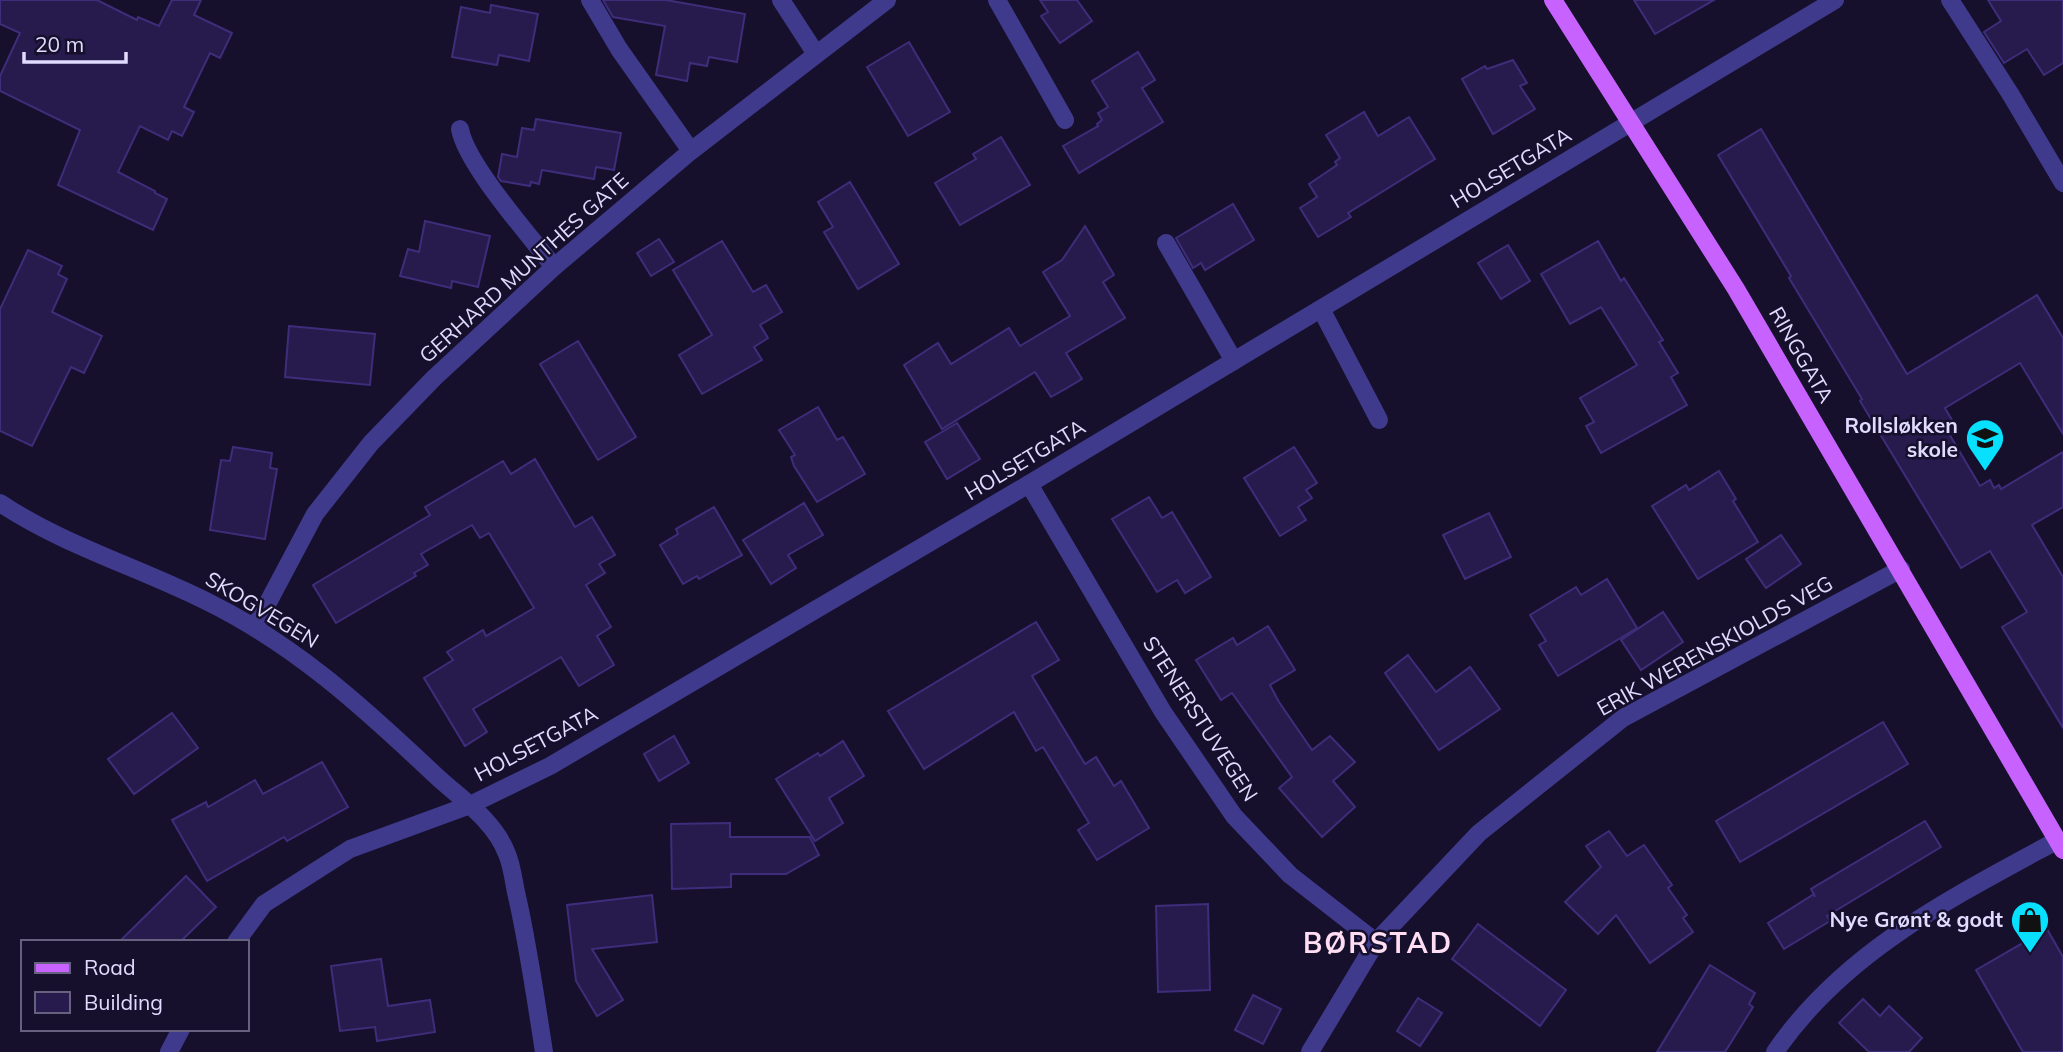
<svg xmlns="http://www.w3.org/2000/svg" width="2063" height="1052" font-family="Mulish,sans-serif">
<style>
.building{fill:#271b4e;stroke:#3e2d7a;stroke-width:2}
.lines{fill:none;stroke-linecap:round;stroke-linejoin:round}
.minor{stroke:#3f3a8c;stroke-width:18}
.major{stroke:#c862ff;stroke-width:18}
.labels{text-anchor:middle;stroke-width:5;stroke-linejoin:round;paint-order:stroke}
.street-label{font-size:21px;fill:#e0dbff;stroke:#16102c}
.poi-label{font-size:21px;font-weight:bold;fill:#e0dbff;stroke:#16102c;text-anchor:end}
.district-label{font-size:28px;font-weight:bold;letter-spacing:2px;fill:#ffddf2;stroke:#16102c}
</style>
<rect width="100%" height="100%" fill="#16102c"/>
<g class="building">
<polygon points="0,0 97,0 137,20 138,17 159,26 172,0 201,0 194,15 232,33 220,58 210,53 184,107 194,112 182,136 172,131 168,140 140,126 118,172 155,191 155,193 167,199 153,230 58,185 80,130 0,91 0,76 20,33 0,24"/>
<polygon points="603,0 666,0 745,14 737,62 709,57 707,66 690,63 687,81 656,75 665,26 613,17"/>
<polygon points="1040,0 1077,0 1092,21 1060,43 1041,16 1048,12"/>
<polygon points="1634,0 1714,0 1655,34"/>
<polygon points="1988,0 2063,0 2063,63 2044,75 2027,49 2004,63 1984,32 2001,21"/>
<polygon points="491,5 538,14 529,61 499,55 497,65 452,57 461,7 490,13"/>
<polygon points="909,42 950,112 908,136 867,67"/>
<polygon points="1138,52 1155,80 1142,88 1163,122 1079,173 1063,146 1098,126 1097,124 1102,120 1098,113 1108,107 1092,81"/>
<polygon points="1513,60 1527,83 1520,86 1535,109 1493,134 1462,79 1485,66 1487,69"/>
<polygon points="1364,112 1378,136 1409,117 1435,159 1348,213 1351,217 1318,237 1300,208 1317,197 1309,184 1337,165 1335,162 1340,158 1326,135"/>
<polygon points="536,119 621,133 614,170 596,167 594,179 542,170 539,184 531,182 530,186 501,181 498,177 502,154 517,157 522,128 534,130"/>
<polygon points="1761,129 1907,374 2037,295 2063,338 2063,434 2020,363 1945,408 1956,427 1948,432 1980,486 1990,480 1994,488 1999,485 2001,489 2063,452 2063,507 2032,525 2063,577 2063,728 2002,627 2027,612 1990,551 1961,568 1860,401 1862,399 1789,278 1791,276 1718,155"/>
<polygon points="1001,137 1030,185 960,225 935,183 976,159 973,154"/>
<polygon points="850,182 899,264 858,289 824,232 833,227 818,202"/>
<polygon points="1233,204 1254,240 1205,270 1201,263 1193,268 1176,238"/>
<polygon points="425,221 490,236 478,287 452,281 451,288 400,276 408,249 419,252"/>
<polygon points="1085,226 1114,275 1103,282 1125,318 1066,353 1082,379 1067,388 1051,397 1035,372 942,429 904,365 938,343 951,364 1009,328 1020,346 1070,316 1043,272 1062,260"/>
<polygon points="659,239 674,262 651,276 637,253"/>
<polygon points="722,241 753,292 766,285 782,312 760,325 768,338 754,347 762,360 702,394 679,355 712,335 673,270"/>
<polygon points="1598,241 1621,281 1624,278 1663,340 1659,342 1678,373 1671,377 1687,405 1601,453 1586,426 1594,422 1580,398 1637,365 1601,307 1570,324 1541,274"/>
<polygon points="1508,245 1530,281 1501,299 1478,263"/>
<polygon points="28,250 62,266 58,274 67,279 52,312 102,336 84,373 71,367 32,446 0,431 0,309"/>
<polygon points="289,326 375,334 370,385 285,377"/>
<polygon points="578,341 636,437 598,460 540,364"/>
<polygon points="818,407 837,440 843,437 865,474 817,502 794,466 791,457 795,455 779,430"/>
<polygon points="957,423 980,459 947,479 925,442"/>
<polygon points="233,447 272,453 270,468 277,469 265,539 210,530 221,460 230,461"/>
<polygon points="1294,447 1317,483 1306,490 1312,498 1298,507 1306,520 1280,536 1244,478"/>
<polygon points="535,459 575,527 592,517 615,555 599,564 605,573 586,585 611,627 597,636 614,665 579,686 561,657 473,709 487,732 465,746 424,678 453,660 447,652 483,630 486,636 534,608 489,533 480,538 472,525 421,554 428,565 414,573 416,576 336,623 313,585 430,515 425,507 503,461 511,474"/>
<polygon points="1719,471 1736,499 1733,501 1758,542 1698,579 1652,506 1686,485 1689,490"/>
<polygon points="1149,497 1162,518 1172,512 1211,577 1185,593 1177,580 1157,592 1112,519"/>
<polygon points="804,503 823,535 788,555 796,568 771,584 743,540"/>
<polygon points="714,507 742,555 699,579 697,576 683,584 660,545 678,534 676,529"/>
<polygon points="1489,513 1511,557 1465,579 1443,535"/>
<polygon points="1781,535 1801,564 1766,588 1746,559"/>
<polygon points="1607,579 1637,628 1558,676 1539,645 1546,641 1530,615 1576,587 1581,595"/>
<polygon points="1663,612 1683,642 1641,670 1621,640"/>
<polygon points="1036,622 1059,660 1032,676 1085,764 1096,757 1114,786 1121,781 1149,828 1097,860 1078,830 1089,823 1043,747 1036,751 1014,712 924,769 888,711"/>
<polygon points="1268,626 1295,670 1270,685 1279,702 1312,750 1330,736 1355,762 1333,781 1355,807 1322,837 1279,788 1292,777 1232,693 1221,700 1196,660 1233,638 1237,645"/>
<polygon points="1408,655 1436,692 1470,667 1500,709 1439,750 1385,673"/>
<polygon points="172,713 198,748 134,794 108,759"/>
<polygon points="1883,722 1908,764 1740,862 1716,821"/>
<polygon points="674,736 689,763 659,781 644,754"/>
<polygon points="843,741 864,776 829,798 843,823 815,841 776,779 818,753 820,756"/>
<polygon points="322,762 348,807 287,841 284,837 207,881 172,820 206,802 208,807 255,780 263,794"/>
<polygon points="1925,821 1941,847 1827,916 1830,921 1784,949 1768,923 1814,894 1815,897 1811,889"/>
<polygon points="730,823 730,837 810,837 819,855 786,874 731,874 731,887 672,889 671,824"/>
<polygon points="1609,831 1627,856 1644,845 1672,885 1668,888 1687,915 1683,918 1693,932 1650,963 1616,915 1598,934 1565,902 1601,867 1586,846"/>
<polygon points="186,876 216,907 180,942 119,942"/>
<polygon points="652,895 657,942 592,949 623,1000 597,1016 576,981 567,905"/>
<polygon points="1208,904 1210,990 1158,992 1156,906"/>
<polygon points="1478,924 1566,990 1540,1026 1452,959"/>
<polygon points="2047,929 2063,957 2063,1052 2023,1052 1976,970"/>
<polygon points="381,959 388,1006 430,1000 435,1032 377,1041 375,1027 340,1031 331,966"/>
<polygon points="1710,965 1755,993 1749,1004 1753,1007 1740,1028 1725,1052 1657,1052"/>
<polygon points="1253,995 1281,1009 1263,1044 1235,1030"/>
<polygon points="1418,998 1442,1013 1420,1046 1397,1031"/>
<polygon points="1863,999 1880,1016 1889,1006 1922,1038 1909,1052 1869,1052 1839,1023"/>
</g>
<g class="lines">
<g class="minor">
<polyline points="590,0 619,49 691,151"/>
<polyline points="781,0 816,54"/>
<polyline points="997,0 1065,120"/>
<polyline points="1950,0 2011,95 2063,183"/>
<path d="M 460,129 C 466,164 530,236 554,267"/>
<polyline points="1166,243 1234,361"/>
<polyline points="1321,309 1379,420"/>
<polyline points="1029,484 1163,712 1234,816 1290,875 1376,942"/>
<path d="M 0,503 C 63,545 138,567 206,601 C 294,644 362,706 433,773 C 459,798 494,819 507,854 C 513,868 514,886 518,901 C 529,951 536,1001 544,1052"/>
<polyline points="255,627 315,514 371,443 434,378 554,267 691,151 887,0"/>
<polyline points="236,942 264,904 350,849 470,805 550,766 1029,484 1835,0"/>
<polyline points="169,1052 181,1029"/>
<polyline points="1310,1052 1376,942 1479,833 1623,718 1901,569"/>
<path d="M 1775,1052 C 1844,951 1953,897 2058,840"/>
</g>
<polyline class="major" points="1553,0 1736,289 2063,850"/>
</g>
<defs>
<g id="school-pin" transform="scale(2.0125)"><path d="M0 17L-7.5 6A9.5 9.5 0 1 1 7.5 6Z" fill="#07e1ff" stroke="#16102c"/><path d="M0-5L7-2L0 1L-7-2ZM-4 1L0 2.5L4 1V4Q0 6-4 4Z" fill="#111"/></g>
<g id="shop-pin" transform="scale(2.0125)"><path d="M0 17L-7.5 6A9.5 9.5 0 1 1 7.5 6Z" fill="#07e1ff" stroke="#16102c"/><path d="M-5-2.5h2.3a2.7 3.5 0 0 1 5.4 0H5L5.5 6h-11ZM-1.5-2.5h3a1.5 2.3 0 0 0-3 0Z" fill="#111"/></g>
</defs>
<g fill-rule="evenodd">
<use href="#school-pin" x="1985" y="438"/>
<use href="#shop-pin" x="2030" y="920"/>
</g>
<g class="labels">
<g class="street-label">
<text transform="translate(1511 168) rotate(-31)" y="7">HOLSETGATA</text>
<text transform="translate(524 268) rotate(-42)" y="7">GERHARD MUNTHES GATE</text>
<text transform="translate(1801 355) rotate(60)" y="7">RINGGATA</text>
<text transform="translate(1025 460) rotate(-31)" y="7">HOLSETGATA</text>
<text transform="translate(262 610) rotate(31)" y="7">SKOGVEGEN</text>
<text transform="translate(1715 646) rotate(-29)" y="7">ERIK WERENSKIOLDS VEG</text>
<text transform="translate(1200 719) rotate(57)" y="7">STENERSTUVEGEN</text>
<text transform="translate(536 744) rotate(-28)" y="7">HOLSETGATA</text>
</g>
<g class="poi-label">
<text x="1958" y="433">Rollsløkken<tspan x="1958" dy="24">skole</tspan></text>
<text x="2003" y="927">Nye Grønt &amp; godt</text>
</g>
<g class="district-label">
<text x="1378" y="953">BØRSTAD</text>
</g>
</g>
<rect x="21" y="940" width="228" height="91" fill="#16102c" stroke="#676180" stroke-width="2"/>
<rect x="35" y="963" width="35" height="10" fill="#c862ff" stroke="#676180" stroke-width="2"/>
<text x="84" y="975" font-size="21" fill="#e0dbff">Road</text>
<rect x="35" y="992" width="35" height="21" fill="#271b4e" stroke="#676180" stroke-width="2"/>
<text x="84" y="1010" font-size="21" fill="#e0dbff">Building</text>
<path d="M24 52v10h102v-10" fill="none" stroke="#e0dbff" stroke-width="3.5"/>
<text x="35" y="52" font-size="21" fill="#e0dbff" stroke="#16102c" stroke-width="5" paint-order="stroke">20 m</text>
</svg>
